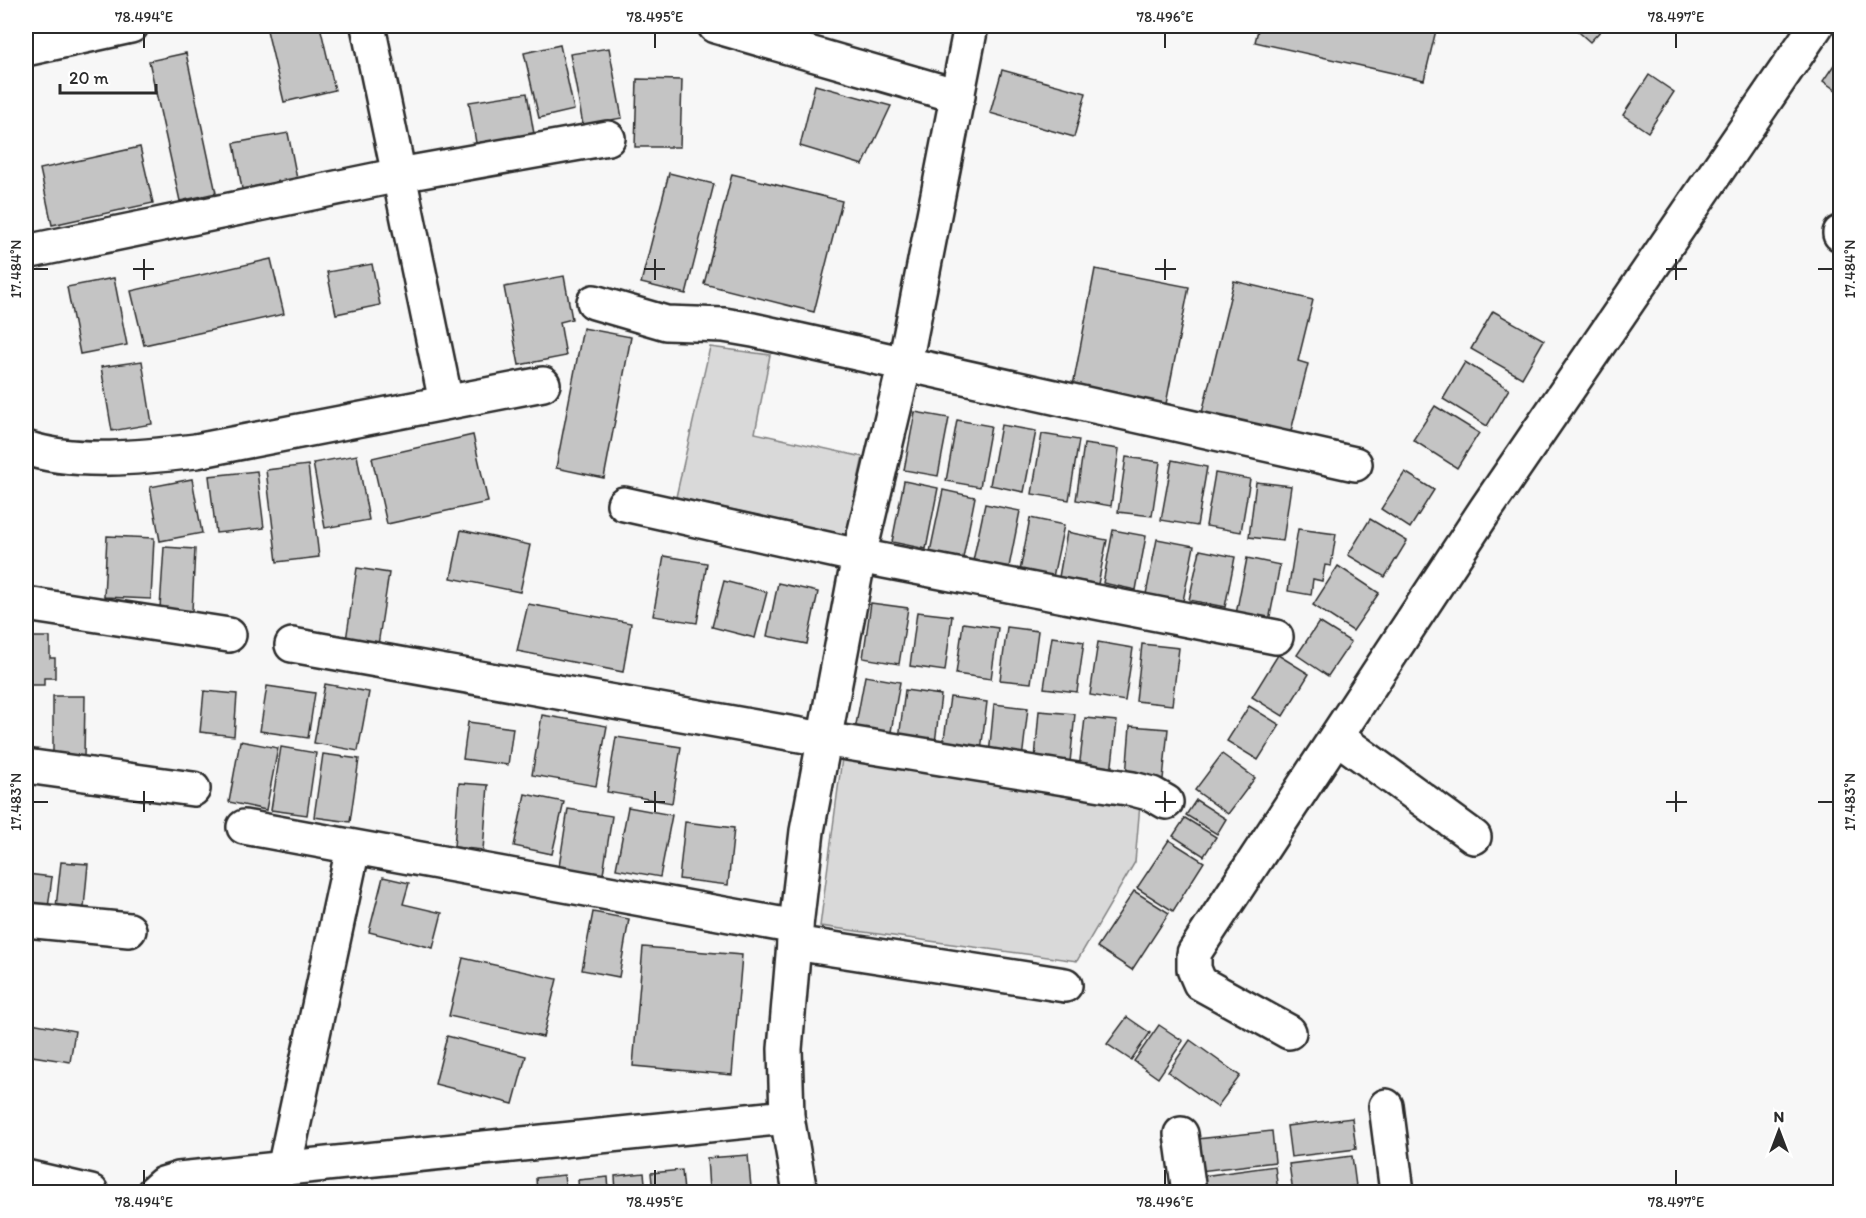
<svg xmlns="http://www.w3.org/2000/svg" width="1866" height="1218" font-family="Itim,sans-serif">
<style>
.green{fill:#d9d9d9;stroke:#828282;stroke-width:1.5}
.building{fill:#c4c4c4;stroke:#2b2b2b;stroke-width:1.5}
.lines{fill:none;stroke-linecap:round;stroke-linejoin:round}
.minor-casing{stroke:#2b2b2b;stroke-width:38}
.minor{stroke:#fff;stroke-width:33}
.ticks{fill:none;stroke:#2b2b2b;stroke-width:2}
.neatline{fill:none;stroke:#2b2b2b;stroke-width:2}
.ticks-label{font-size:15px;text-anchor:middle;fill:#2b2b2b}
</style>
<rect width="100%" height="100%" fill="#f7f7f7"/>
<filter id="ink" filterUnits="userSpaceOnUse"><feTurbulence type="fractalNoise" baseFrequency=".0167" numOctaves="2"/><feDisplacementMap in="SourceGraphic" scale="12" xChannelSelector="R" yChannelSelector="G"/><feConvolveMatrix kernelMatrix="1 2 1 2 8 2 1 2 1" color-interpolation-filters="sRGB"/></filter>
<g filter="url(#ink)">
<g class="green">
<polygon points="710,347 770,355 755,433 863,457 846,535 676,497"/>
<polygon points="842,758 1140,804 1135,862 1077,961 820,926"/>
</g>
<g class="building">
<polygon points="266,26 320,26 335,90 284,102"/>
<polygon points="1259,26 1437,26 1424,80 1255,42"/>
<polygon points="1572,26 1605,26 1590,42"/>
<polygon points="560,45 574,110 539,118 524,53"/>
<polygon points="609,48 622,118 583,125 570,54"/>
<polygon points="186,53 216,193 180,201 149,61"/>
<polygon points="1840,56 1840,93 1823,81"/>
<polygon points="1002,70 1086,93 1074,137 990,113"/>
<polygon points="1649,75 1674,92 1648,132 1623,115"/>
<polygon points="637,79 682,80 680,147 635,147"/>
<polygon points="815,85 891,106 863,165 800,146"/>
<polygon points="527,93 534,134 476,143 469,102"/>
<polygon points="288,133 297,179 242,189 234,143"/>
<polygon points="140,147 153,203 52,225 40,169"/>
<polygon points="669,173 714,184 686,294 641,283"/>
<polygon points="732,174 842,201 814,312 704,284"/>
<polygon points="271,259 284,314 144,345 131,291"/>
<polygon points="372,264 380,305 336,314 327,272"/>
<polygon points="1095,269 1189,287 1165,409 1072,391"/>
<polygon points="564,276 572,319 560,322 566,356 519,365 504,287"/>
<polygon points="114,278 127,345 80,354 67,287"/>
<polygon points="1234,281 1313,300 1298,361 1308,364 1289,439 1201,417"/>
<polygon points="1493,311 1544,340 1522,378 1471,349"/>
<polygon points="583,328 631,337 604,478 556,468"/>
<polygon points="142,361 152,424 112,431 101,367"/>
<polygon points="1465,362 1509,389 1487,426 1443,399"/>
<polygon points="1435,406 1479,433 1457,468 1413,440"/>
<polygon points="915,412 949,418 938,476 904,470"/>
<polygon points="957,420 991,426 980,487 946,481"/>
<polygon points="1001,425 1036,431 1024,492 990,485"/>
<polygon points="1042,434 1079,440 1069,500 1032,494"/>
<polygon points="473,435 488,502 387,524 372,458"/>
<polygon points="1084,444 1119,449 1111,506 1076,500"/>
<polygon points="357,455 369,520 325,528 313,463"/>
<polygon points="1126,457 1160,462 1152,516 1118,512"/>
<polygon points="1172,460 1207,467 1197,526 1161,520"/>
<polygon points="308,465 319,557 277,562 266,470"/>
<polygon points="257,471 264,528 216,533 209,476"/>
<polygon points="1405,472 1434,490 1410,528 1381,509"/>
<polygon points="1215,473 1250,479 1241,532 1206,526"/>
<polygon points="192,479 202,533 160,541 150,487"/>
<polygon points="904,481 938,488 926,549 892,542"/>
<polygon points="1256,482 1291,486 1283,541 1249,537"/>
<polygon points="943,490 975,497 963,558 930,552"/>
<polygon points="985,504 1020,511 1009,567 973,561"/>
<polygon points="1030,518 1064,525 1053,577 1020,571"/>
<polygon points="1370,519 1407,541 1385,577 1348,555"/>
<polygon points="1298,529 1336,534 1331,566 1325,565 1322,581 1313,579 1311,595 1288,591"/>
<polygon points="461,530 530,545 520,592 451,578"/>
<polygon points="1113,530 1146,536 1136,590 1103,583"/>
<polygon points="1067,532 1107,540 1098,584 1059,577"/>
<polygon points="107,536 154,538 151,599 104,597"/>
<polygon points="1157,539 1194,546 1183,601 1146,594"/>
<polygon points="164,547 195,549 192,611 160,608"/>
<polygon points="1200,550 1235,557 1225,607 1189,600"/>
<polygon points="664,556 707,563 697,623 653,616"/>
<polygon points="1247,558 1280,565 1269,621 1236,614"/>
<polygon points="1338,566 1379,593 1353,631 1313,605"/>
<polygon points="357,568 389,573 378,645 346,640"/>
<polygon points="724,581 767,592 755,638 712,627"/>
<polygon points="778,583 818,592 807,644 767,636"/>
<polygon points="871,603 908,608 899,664 863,658"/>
<polygon points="528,604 631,623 623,672 517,651"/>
<polygon points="917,612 952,616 945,671 910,666"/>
<polygon points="1319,622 1351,642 1328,676 1297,655"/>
<polygon points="963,623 998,628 991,679 956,674"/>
<polygon points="1007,627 1038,631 1031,683 1000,680"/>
<polygon points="30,637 50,637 50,658 55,658 55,678 44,678 44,685 30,685"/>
<polygon points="1052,637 1084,642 1077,692 1044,688"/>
<polygon points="1098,642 1133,648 1125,701 1090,695"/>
<polygon points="1142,644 1179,648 1172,705 1136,701"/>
<polygon points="1278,655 1309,674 1283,716 1252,697"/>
<polygon points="865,676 900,682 890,737 855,730"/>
<polygon points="325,684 369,692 358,751 314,743"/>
<polygon points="267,686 315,693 308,738 260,731"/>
<polygon points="905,690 941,695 935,743 899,739"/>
<polygon points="204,691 237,694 234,736 200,732"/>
<polygon points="53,696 85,696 84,758 53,758"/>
<polygon points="950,697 987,702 981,751 943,746"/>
<polygon points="994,704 1028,708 1022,759 989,755"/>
<polygon points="1249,706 1280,725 1258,760 1227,741"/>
<polygon points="1039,711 1075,714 1070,762 1035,759"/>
<polygon points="542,715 607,726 596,786 532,775"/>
<polygon points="1085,718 1117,721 1111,773 1079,769"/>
<polygon points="468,722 513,728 508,765 463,759"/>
<polygon points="1130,726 1168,729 1163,779 1126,776"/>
<polygon points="616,737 681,747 672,803 607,792"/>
<polygon points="240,741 278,748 266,810 229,802"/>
<polygon points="281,747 316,753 307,815 271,810"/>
<polygon points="323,754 359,759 350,822 314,817"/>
<polygon points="1222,754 1255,778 1228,814 1195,790"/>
<polygon points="459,783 488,785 483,850 454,847"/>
<polygon points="525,794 564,802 552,854 514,846"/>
<polygon points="1196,800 1226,819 1217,834 1186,815"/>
<polygon points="628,807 672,815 660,877 616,869"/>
<polygon points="568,809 612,816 603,874 559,867"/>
<polygon points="1185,818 1216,837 1204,856 1173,836"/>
<polygon points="685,822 734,828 728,885 679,879"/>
<polygon points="1169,840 1204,862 1173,911 1137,888"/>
<polygon points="61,862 88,864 83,918 55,916"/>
<polygon points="27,874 52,877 48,908 26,906"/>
<polygon points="383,877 409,883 403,904 442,913 433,948 369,932"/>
<polygon points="1134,891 1169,913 1132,970 1097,947"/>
<polygon points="593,912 629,919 619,977 582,970"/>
<polygon points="643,947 742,955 732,1075 633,1066"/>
<polygon points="463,958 557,979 543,1037 449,1016"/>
<polygon points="1127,1017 1150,1033 1131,1060 1107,1044"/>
<polygon points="26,1022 75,1031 70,1062 26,1055"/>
<polygon points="1159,1025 1183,1041 1158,1078 1134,1061"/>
<polygon points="447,1036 526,1056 513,1104 435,1084"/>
<polygon points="1190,1040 1240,1076 1217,1107 1168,1072"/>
<polygon points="1352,1118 1356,1149 1291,1157 1287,1126"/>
<polygon points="1272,1131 1275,1162 1200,1171 1197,1139"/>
<polygon points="748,1155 751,1187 709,1190 707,1158"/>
<polygon points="1352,1156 1356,1186 1293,1192 1289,1164"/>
<polygon points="1275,1166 1278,1192 1205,1192 1203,1176"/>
<polygon points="682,1170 684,1192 653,1192 651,1173"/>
<polygon points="644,1173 646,1192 616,1192 615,1176"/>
<polygon points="564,1175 566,1192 537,1192 536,1178"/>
<polygon points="608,1177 609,1192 579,1192 578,1180"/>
</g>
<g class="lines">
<g class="minor-casing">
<g id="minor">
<polyline points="368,26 446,402"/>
<polyline points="715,26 958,96"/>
<polyline points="26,49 131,26"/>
<polyline points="1840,234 1840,233"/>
<polyline points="26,252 399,175 608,138"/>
<polyline points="594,302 666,323 724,325 753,330 1355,464"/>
<path d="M 26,448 C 75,465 145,457 196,451 L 543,384"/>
<polyline points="624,504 859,556 1276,637"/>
<polyline points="26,604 229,635"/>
<polyline points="292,645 823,739 1133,789 1152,794 1166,802"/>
<polyline points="1337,737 1474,837"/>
<polyline points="26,766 193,789"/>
<polyline points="244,827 796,927"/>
<polyline points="26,920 129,930"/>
<polyline points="794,943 1065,985"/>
<polyline points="1289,1032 1200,983 1194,969 1194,953 1486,509 1816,26"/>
<polyline points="1386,1106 1397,1192"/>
<polyline points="1181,1134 1189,1192"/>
<polyline points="284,1169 353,848"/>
<polyline points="26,1177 91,1192"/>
<polyline points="154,1192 163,1184 179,1179 787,1117"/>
<polyline points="800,1192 787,1117 785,1049 794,943 807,831 859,556 905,363 971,26"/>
</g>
</g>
<use href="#minor" class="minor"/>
</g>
</g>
<path class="ticks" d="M 144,33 L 144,48M 655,33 L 655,48M 1165,33 L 1165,48M 1676,33 L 1676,48M 144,259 L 144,280M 655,259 L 655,280M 1165,259 L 1165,280M 1676,259 L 1676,280M 33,269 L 48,269M 133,269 L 154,269M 644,269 L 665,269M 1155,269 L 1176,269M 1666,269 L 1687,269M 1818,269 L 1833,269M 144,791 L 144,812M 655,791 L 655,812M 1165,791 L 1165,812M 1676,791 L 1676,812M 33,802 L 48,802M 133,802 L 154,802M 644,802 L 665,802M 1155,802 L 1176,802M 1666,802 L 1687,802M 1818,802 L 1833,802M 144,1170 L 144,1185M 655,1170 L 655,1185M 1165,1170 L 1165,1185M 1676,1170 L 1676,1185"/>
<rect width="1866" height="1218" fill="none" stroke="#fff" stroke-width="66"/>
<g transform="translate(1779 1131)" stroke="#ffffff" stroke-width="4.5" paint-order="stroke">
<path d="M0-4.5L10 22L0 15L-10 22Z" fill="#2b2b2b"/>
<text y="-9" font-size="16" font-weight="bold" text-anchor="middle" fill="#2b2b2b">N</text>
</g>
<path d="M60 84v9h96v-9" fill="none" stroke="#2b2b2b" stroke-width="3"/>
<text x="69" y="84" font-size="18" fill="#2b2b2b" stroke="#ffffff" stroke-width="4.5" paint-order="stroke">20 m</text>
<rect x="33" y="33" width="1800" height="1152" class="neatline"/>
<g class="ticks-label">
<text x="144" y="22">78.494°E</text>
<text x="655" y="22">78.495°E</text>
<text x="1165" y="22">78.496°E</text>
<text x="1676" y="22">78.497°E</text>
<text transform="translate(16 269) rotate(-90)" y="5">17.484°N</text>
<text transform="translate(1850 269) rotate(-90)" y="5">17.484°N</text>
<text transform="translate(16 802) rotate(-90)" y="5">17.483°N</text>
<text transform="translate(1850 802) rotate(-90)" y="5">17.483°N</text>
<text x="144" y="1207">78.494°E</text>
<text x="655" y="1207">78.495°E</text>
<text x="1165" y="1207">78.496°E</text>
<text x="1676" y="1207">78.497°E</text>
</g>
</svg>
